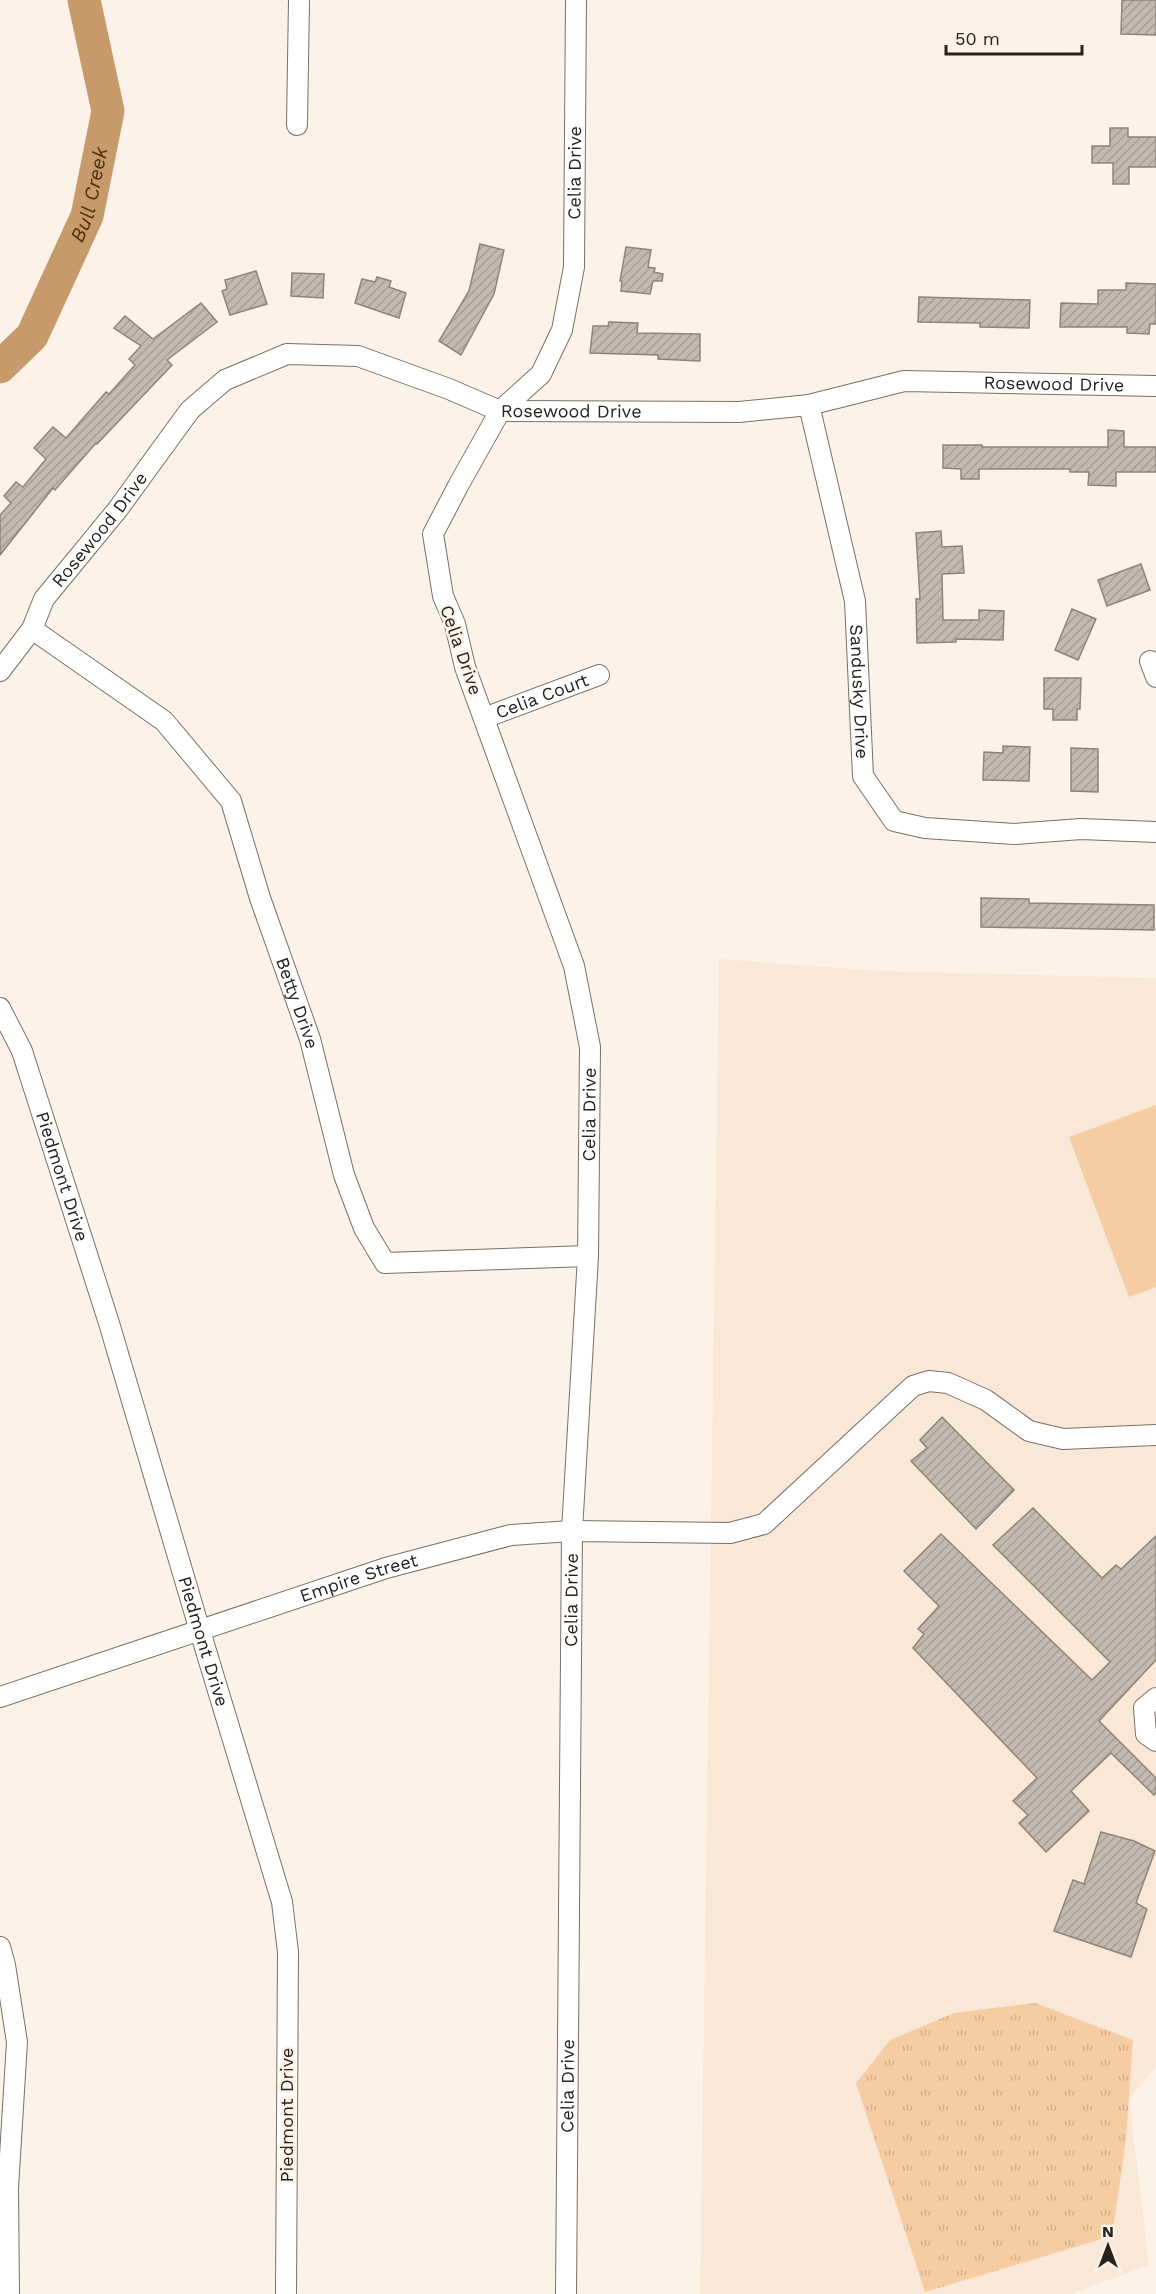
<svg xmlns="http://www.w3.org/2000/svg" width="1156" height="2294" font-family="'Work Sans',sans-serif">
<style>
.built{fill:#f9e8d7}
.grass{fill:#f6cca3}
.park{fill:url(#park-tufts)}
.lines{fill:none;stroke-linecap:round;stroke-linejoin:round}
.river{stroke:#c79a6c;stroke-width:33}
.building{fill:url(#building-hatch);stroke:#8e847a;stroke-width:1.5}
.minor-casing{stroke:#7a7067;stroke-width:22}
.minor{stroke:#fff;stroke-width:20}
.labels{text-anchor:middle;stroke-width:5;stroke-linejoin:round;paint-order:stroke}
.street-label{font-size:18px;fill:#26221e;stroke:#fdf2e7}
.water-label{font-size:20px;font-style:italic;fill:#50310c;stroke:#fdf2e7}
</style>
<defs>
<pattern id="park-tufts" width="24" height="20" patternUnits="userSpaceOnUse" patternTransform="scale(1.5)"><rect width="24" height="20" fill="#f6cca3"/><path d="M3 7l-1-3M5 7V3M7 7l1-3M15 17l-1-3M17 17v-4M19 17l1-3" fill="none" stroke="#d3af8c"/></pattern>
<pattern id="building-hatch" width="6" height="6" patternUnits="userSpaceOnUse" patternTransform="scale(1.5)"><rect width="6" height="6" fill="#c3b9af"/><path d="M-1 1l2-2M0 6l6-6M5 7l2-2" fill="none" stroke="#a79f96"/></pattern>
</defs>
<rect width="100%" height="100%" fill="#fdf2e7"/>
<polygon class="built" points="719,959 882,971 1156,978 1156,2066 1129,2099 1149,2265 1070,2294 700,2294"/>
<polygon class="grass" points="1156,1105 1156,1287 1129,1297 1069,1137"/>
<polygon class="park" points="1035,2003 1133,2040 1126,2140 1112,2236 925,2292 856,2083 890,2040 954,2013"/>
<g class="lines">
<path class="river" id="s1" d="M 0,367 L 32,336 L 87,216 L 108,111 L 84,0"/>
</g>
<g class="building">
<polygon points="1122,0 1156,0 1156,35 1121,34"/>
<polygon points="1110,128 1128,128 1128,137 1156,137 1156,167 1129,167 1129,184 1113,184 1113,163 1092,163 1092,146 1110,146"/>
<polygon points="480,244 504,250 494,294 461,355 439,341 469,291"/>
<polygon points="626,247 651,250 648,267 655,268 654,272 663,274 662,281 653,281 650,294 621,291 622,281 620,281"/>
<polygon points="256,271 267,304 230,315 222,291 227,289 225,280"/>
<polygon points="292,273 324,274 323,298 291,296"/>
<polygon points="377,277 391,281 389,287 406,293 399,318 355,303 362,279 375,282"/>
<polygon points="1126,283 1156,284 1156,324 1150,324 1149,334 1127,333 1127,327 1060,327 1061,303 1098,304 1098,290 1126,290"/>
<polygon points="919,297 1030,300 1029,328 980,327 980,323 918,322"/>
<polygon points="201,303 217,322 167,360 172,365 97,444 96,443 55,490 53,488 0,555 0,515 11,503 4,496 16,482 23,487 46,459 34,448 53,427 66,438 106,392 109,394 135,365 129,359 141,346 114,328 125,316 153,339"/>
<polygon points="609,322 638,323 637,333 700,334 700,361 658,359 658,355 590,353 593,326 608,326"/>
<polygon points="1108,430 1124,431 1124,447 1156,447 1156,472 1116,472 1116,486 1088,485 1089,472 1070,472 1070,469 979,469 979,479 961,479 961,469 943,468 943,445 982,445 982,447 1108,447"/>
<polygon points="941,531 942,547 962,546 964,573 942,574 943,620 979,620 979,610 1004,611 1003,640 956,639 956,642 917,643 916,599 920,599 916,533"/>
<polygon points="1141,564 1150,590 1107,606 1098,580"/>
<polygon points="1072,609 1096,619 1078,660 1055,650"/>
<polygon points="1044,678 1081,678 1080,709 1077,709 1077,720 1053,720 1053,709 1044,709"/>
<polygon points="1003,746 1030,747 1029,781 983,780 984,752 1003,753"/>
<polygon points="1071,748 1098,749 1098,792 1071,791"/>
<polygon points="981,898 1029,899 1029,903 1154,905 1154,930 981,927"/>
<polygon points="942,1417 1014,1490 976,1529 911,1461 927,1448 920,1440"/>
<polygon points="1033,1508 1102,1578 1116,1565 1121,1569 1156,1536 1156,1660 1099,1721 1156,1778 1156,1792 1154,1795 1111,1753 1071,1791 1089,1811 1046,1852 1019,1823 1028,1815 1013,1801 1037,1778 913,1648 924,1634 918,1629 939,1606 904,1571 941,1534 1092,1680 1110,1662 993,1545"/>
<polygon points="1101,1832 1134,1841 1155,1851 1136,1903 1147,1909 1131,1957 1054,1931 1073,1880 1084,1884"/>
</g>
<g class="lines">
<g class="minor-casing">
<g id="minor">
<polyline points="297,125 299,0"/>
<path id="s2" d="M 809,405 L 855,601 L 863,776 L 894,821 L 925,828 L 1014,834 L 1081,829 L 1156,832"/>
<path id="s3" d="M 32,629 L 164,721 L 231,801 L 260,898 L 310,1039 L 344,1175 L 364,1228 L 385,1263 L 588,1256"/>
<polyline points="1150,661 1156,677"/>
<path id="s4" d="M 0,671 L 32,629 L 44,599 L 118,509 L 190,410 L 225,380 L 287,354 L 358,356 L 449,389 L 500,411 L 739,412 L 809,405 L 904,381 L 1156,386"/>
<path id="s5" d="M 484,718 L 599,675"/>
<path id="s6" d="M 0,1008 L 22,1051 L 109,1323 L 200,1631 L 282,1902 L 288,1952 L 286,2294"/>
<path id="s7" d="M 0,1697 L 386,1568 L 511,1535 L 572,1531 L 730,1533 L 764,1524 L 913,1386 L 929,1381 L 948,1383 L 986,1400 L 1029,1431 L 1063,1439 L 1156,1435"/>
<polyline points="1156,1698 1144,1708 1146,1734 1156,1741"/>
<polyline points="0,1947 5,1965 17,2042 8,2188 9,2294"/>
<path id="s8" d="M 566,2294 L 572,1531 L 588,1256 L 590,1047 L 574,966 L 465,667 L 455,624 L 443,596 L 433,534 L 458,486 L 500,411 L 541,374 L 562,330 L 574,267 L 576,0"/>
</g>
</g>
<use href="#minor" class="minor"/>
</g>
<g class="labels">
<g class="street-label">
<text dy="6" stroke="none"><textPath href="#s8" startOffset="2188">Celia Drive</textPath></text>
<text dy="6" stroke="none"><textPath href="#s4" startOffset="1218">Rosewood Drive</textPath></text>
<text dy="6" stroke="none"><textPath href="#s4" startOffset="732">Rosewood Drive</textPath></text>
<text dy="6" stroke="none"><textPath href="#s4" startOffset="174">Rosewood Drive</textPath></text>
<text transform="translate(461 650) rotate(71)" y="6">Celia Drive</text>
<text dy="6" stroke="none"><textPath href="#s2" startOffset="292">Sandusky Drive</textPath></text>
<text dy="6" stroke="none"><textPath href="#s5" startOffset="62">Celia Court</textPath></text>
<text dy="6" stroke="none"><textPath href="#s3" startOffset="478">Betty Drive</textPath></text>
<text dy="6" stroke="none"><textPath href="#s8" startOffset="1180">Celia Drive</textPath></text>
<text dy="6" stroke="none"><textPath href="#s6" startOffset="180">Piedmont Drive</textPath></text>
<text dy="6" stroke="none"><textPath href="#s7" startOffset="378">Empire Street</textPath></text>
<text dy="6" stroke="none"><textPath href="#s8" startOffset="694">Celia Drive</textPath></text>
<text dy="6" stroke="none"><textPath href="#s6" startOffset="666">Piedmont Drive</textPath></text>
<text dy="6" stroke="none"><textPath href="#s8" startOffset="208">Celia Drive</textPath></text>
<text transform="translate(287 2115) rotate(-90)" y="6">Piedmont Drive</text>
</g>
<g class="water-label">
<text dy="7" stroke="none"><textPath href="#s1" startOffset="198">Bull Creek</textPath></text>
</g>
</g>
<g transform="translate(1108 2246)" stroke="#fdf2e7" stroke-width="4.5" paint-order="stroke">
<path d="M0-4.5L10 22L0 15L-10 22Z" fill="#26221e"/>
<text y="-9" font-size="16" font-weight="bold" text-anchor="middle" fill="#26221e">N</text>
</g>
<path d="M946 45v9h136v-9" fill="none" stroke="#26221e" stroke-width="3"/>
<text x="955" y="45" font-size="18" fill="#26221e" stroke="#fdf2e7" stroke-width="4.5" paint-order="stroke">50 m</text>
</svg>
